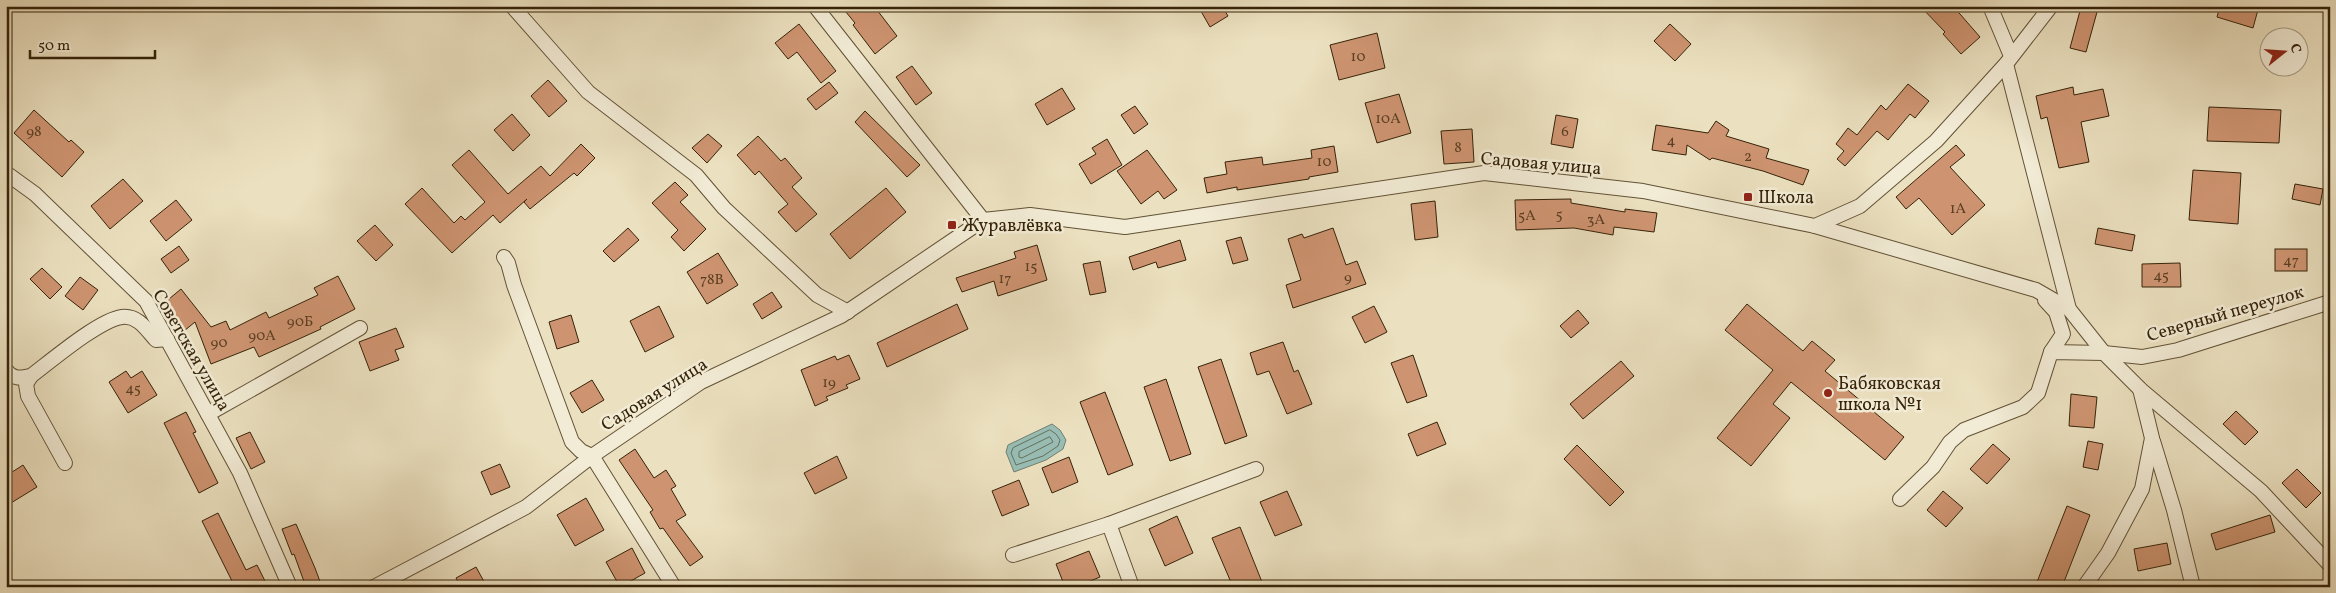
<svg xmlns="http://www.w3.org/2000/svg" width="2336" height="593" font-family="Vollkorn,serif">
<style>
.water{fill:#98bdb4;stroke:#707f70}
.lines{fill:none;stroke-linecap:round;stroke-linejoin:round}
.shore{stroke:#66705e;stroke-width:1}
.building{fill:#ce9471;stroke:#352309}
.street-casing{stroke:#625236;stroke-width:16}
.street{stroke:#f2ebd5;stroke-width:14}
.poi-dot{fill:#8f2418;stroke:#f2ebd5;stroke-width:2}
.labels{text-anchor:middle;stroke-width:5;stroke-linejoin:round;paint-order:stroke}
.number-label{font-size:15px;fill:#5b3f23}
.street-label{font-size:18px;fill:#352309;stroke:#f2ebd5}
.poi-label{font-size:18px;fill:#352309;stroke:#f2ebd5;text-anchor:start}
</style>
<rect width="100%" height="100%" fill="#ebe0bf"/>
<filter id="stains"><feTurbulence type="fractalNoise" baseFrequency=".004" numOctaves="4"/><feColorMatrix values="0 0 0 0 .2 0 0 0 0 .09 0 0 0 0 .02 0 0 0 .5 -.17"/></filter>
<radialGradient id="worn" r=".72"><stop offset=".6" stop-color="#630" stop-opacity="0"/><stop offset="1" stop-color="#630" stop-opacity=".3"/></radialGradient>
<polygon class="water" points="1052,424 1060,430 1066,440 1063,449 1046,460 1014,472 1006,452 1008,445"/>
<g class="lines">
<g class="shore">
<polygon points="1050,430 1056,434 1060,440 1058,446 1043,456 1016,465 1011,453 1013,448"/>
<polygon points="1050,437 1053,442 1022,458 1019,457 1019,452"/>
</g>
</g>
<g class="building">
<polygon points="841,6 874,6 897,36 875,54 853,25 855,23"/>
<polygon points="1198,6 1222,6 1228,16 1210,27"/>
<polygon points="1920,6 1953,6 1980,37 1961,54 1943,34 1945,32"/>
<polygon points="2220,6 2259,6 2253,28 2217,17"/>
<polygon points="2081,7 2097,12 2086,52 2070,48"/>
<polygon points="799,24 836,71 821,83 797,52 788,59 775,43"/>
<polygon points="1670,24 1691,44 1675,61 1654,41"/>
<polygon points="1377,33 1385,68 1339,80 1330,45"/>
<polygon points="912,66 932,93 916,105 896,77"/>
<polygon points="548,80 567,101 549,117 531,96"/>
<polygon points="829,82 838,93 816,110 807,99"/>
<polygon points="1908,84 1929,101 1915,118 1910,114 1888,140 1877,131 1845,166 1837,159 1844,151 1836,144 1848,128 1857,135 1881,105 1886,110"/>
<polygon points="2073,87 2074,95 2103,89 2109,116 2081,122 2089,162 2059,168 2047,117 2041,119 2036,96"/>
<polygon points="1062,88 1075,109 1047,125 1035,104"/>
<polygon points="1399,94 1411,133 1377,143 1365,103"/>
<polygon points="1135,106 1148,124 1134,134 1121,115"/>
<polygon points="2209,107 2281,110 2279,143 2207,141"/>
<polygon points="34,110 69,142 71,140 84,152 62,177 14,133"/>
<polygon points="865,111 920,165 907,177 855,122"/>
<polygon points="512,114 530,135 513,151 494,130"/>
<polygon points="1556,115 1578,119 1573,148 1551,144"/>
<polygon points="1716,121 1729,130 1726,136 1769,149 1766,158 1809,170 1803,185 1763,171 1712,158 1710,160 1687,145 1686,155 1652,150 1656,125 1708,133"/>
<polygon points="1472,129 1474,162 1444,164 1441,131"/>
<polygon points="708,134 722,146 707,163 692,148"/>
<polygon points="758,136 781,161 785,158 802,178 792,187 817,214 796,232 778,212 788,204 759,171 755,175 737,155"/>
<polygon points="1107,139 1122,165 1091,184 1079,164 1096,154 1092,148"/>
<polygon points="581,144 595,158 577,176 574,173 530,209 524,202 527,199 500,223 493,215 452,253 405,204 422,188 454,223 461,216 465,220 485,202 452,165 469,150 508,194 541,166 550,176"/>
<polygon points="1956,145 1965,155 1950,167 1985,205 1952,235 1919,198 1906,209 1896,197"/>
<polygon points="1334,146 1338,172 1309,177 1309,179 1237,190 1237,187 1207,193 1204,178 1227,174 1225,162 1262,157 1263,165 1312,158 1311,150"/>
<polygon points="1147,150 1177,190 1164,199 1158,191 1141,204 1117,171"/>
<polygon points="2193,170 2241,173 2238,224 2189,220"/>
<polygon points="123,179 143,201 110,229 91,206"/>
<polygon points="675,182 688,195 680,202 706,229 684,251 671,237 678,230 652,203"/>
<polygon points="2295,184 2323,189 2320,205 2292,199"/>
<polygon points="886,188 906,212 850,259 830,234"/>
<polygon points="1571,199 1571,203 1625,212 1625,209 1657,213 1654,232 1614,227 1613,235 1574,228 1516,230 1515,200"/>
<polygon points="176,200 192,220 166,241 150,221"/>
<polygon points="1435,201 1438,237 1415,240 1411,204"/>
<polygon points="375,225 393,245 376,261 357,241"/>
<polygon points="628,228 639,240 614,262 603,251"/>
<polygon points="1333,228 1346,265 1357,261 1366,284 1293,308 1286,285 1301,280 1288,239 1302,234 1304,238"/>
<polygon points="2098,228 2135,235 2132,251 2095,244"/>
<polygon points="1241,237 1248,260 1233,264 1226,241"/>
<polygon points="1180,240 1186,260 1158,268 1156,262 1133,270 1129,257"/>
<polygon points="1037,245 1047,280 998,296 994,281 962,292 956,278 1016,258 1014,252"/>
<polygon points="179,246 189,260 171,273 161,259"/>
<rect x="2275" y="249" width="32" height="22"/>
<polygon points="718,253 738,285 707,304 687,272"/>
<polygon points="1100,261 1106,292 1090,295 1083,264"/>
<polygon points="2180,263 2181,287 2142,287 2142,264"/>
<polygon points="42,268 62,287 50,299 30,279"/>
<polygon points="338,276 355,309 320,327 321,329 259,357 254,347 211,364 195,322 184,331 163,304 181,289 211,327 226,321 230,330 266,312 269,318 318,295 314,288"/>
<polygon points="80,277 98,290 83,310 65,296"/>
<polygon points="772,292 782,307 762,319 753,304"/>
<polygon points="957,304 968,329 887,367 877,343"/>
<polygon points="1747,304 1803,351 1812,341 1835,360 1825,371 1904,437 1885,460 1791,382 1773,404 1790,418 1751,466 1717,438 1773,370 1725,330"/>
<polygon points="659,306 674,337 645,352 630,321"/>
<polygon points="1374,306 1387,332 1365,343 1352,317"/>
<polygon points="1578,310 1589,323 1571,338 1560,326"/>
<polygon points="571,315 579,342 557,349 549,322"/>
<polygon points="396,328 404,347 395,350 399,360 370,371 359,342"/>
<polygon points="1283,342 1294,372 1298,370 1312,404 1287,414 1269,371 1257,375 1250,353"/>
<polygon points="849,355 860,379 846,385 848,388 826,397 828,400 815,406 801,370 835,356 837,360"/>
<polygon points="1413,355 1427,396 1407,403 1391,363"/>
<polygon points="1221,359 1247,436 1225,444 1198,367"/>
<polygon points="1621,361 1634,376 1583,419 1570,404"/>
<polygon points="126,371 131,378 142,371 157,395 128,413 109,382"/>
<polygon points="1166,379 1191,454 1170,461 1144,387"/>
<polygon points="592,380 604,400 582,413 570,393"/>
<polygon points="1105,392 1133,465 1108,475 1080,402"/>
<polygon points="2071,394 2097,397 2094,428 2069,426"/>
<polygon points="2236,411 2258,432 2245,445 2223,424"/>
<polygon points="186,412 196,432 193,433 218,483 199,493 164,423"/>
<polygon points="1437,422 1446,444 1417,456 1408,434"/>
<polygon points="250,432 265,462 251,469 236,438"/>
<polygon points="2088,441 2103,444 2098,470 2083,467"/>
<polygon points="1993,444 2010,459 1987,484 1970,469"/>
<polygon points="1577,445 1624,492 1610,506 1564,459"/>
<polygon points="635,449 654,478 666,470 676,486 671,489 686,515 676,521 703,557 690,566 663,528 660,529 650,512 653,510 619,460"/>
<polygon points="837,456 847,478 815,494 804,473"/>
<polygon points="1069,457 1078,482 1052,493 1042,468"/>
<polygon points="500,464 510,487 491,495 481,472"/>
<polygon points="23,465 37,487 6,506 6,476"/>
<polygon points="2297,469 2321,493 2306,508 2282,483"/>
<polygon points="1019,480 1029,505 1002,516 992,491"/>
<polygon points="1287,491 1302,525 1275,536 1260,502"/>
<polygon points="1943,491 1963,508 1946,527 1927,510"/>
<polygon points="586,498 604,530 575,546 557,515"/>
<polygon points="2067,506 2090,515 2062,587 2035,587"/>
<polygon points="218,513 246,570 257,565 268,587 235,587 202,521"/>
<polygon points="2270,515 2275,532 2216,550 2211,534"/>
<polygon points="1177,516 1193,553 1165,566 1149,529"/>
<polygon points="296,524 315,568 322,587 306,587 294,554 292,555 282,529"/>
<polygon points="1240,527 1264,587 1233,587 1212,538"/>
<polygon points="2167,543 2171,564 2138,571 2134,549"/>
<polygon points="632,548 645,573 620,587 606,562"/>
<polygon points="1089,551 1100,577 1076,587 1065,587 1056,564"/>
<polygon points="476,567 487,587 461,587 456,578"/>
</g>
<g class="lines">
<g class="street-casing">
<g id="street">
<polyline points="512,6 588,92 696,175 724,208 817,295 848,312"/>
<polyline points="815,6 983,220"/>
<polyline points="1990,6 2011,56"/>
<polyline points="2006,64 2069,309 2104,353 2140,389 2261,491 2330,565"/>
<polyline points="6,173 35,194 146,301 240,473 290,587"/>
<polyline points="1815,226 2036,290 2069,309"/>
<polyline points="504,257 508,263 514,285 572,442 581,451 592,456 674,587"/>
<polyline points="2045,300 2056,312 2063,334 2051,352"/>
<path d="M 6,370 C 13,380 21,378 31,376 C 51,361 99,320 122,317 C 138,315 147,330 156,340 L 167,339"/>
<polyline points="31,376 26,384 28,396 65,463"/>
<polyline points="208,414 360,328"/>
<polyline points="2153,441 2174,510 2193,587"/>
<polyline points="1900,499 1933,467 1950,442 1964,430 2023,407 2038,393 2051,352 2104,353 2142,357 2178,350 2330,302"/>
<polyline points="1109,524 1132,587"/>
<polyline points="1013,555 1109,524 1256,469"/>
<polyline points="374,587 526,507 592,456 701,382 841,316 983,220 1030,215 1125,227 1484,173 1643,191 1815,226 1860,206 1936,141 2006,64 2051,6"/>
<polyline points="2084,587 2108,553 2142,489 2152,438 2140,389"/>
</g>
</g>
<use href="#street" class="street"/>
</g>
<g class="poi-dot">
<rect x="1743" y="192" width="10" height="10" rx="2.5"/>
<rect x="947" y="220" width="10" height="10" rx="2.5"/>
<circle cx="1828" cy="393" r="5"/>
</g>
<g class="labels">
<g class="number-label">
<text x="1358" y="61">10</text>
<text x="1388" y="123">10А</text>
<text x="34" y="136">98</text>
<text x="1565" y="136">6</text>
<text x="1671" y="145">4</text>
<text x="1458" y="152">8</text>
<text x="1748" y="161">2</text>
<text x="1324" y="166">10</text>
<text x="1958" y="213">1А</text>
<text x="1559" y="219">5</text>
<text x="1527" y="220">5А</text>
<text x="1596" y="224">3А</text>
<text x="2291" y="265">47</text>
<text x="1031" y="271">15</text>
<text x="2161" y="280">45</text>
<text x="1348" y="282">9</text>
<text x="1005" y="283">17</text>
<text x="712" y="284">78В</text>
<text x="300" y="326">90Б</text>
<text x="262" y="340">90А</text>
<text x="219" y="347">90</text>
<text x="829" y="387">19</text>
<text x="133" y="393">45</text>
</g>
<g class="street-label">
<text transform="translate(1541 163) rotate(5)" y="6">Садовая улица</text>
<text transform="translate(2225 313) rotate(-16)" y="6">Северный переулок</text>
<text transform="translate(192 350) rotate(60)" y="6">Советская улица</text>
<text transform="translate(654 394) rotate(-32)" y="6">Садовая улица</text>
</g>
<g class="poi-label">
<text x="1758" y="203">Школа</text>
<text x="962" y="231">Журавлёвка</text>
<text x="1838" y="389">Бабяковская<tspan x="1838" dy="21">школа №1</tspan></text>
</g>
</g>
<rect width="2336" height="593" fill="none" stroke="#ebe0bf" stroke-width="25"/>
<rect x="8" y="8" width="2321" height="578" fill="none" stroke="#352309" stroke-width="2.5"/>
<rect x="12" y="12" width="2311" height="568" fill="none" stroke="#352309"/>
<g transform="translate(2284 52) rotate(73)"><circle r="24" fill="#f2ebd5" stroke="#a69b83"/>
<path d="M0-4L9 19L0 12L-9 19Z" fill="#8f2418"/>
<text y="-8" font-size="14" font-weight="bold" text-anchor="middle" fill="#352309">С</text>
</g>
<path d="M30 50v8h125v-8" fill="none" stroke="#352309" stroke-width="2.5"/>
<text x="38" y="50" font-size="15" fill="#352309" stroke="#f2ebd5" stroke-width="4" paint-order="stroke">50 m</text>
<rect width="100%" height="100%" filter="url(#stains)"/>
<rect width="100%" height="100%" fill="url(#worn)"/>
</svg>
